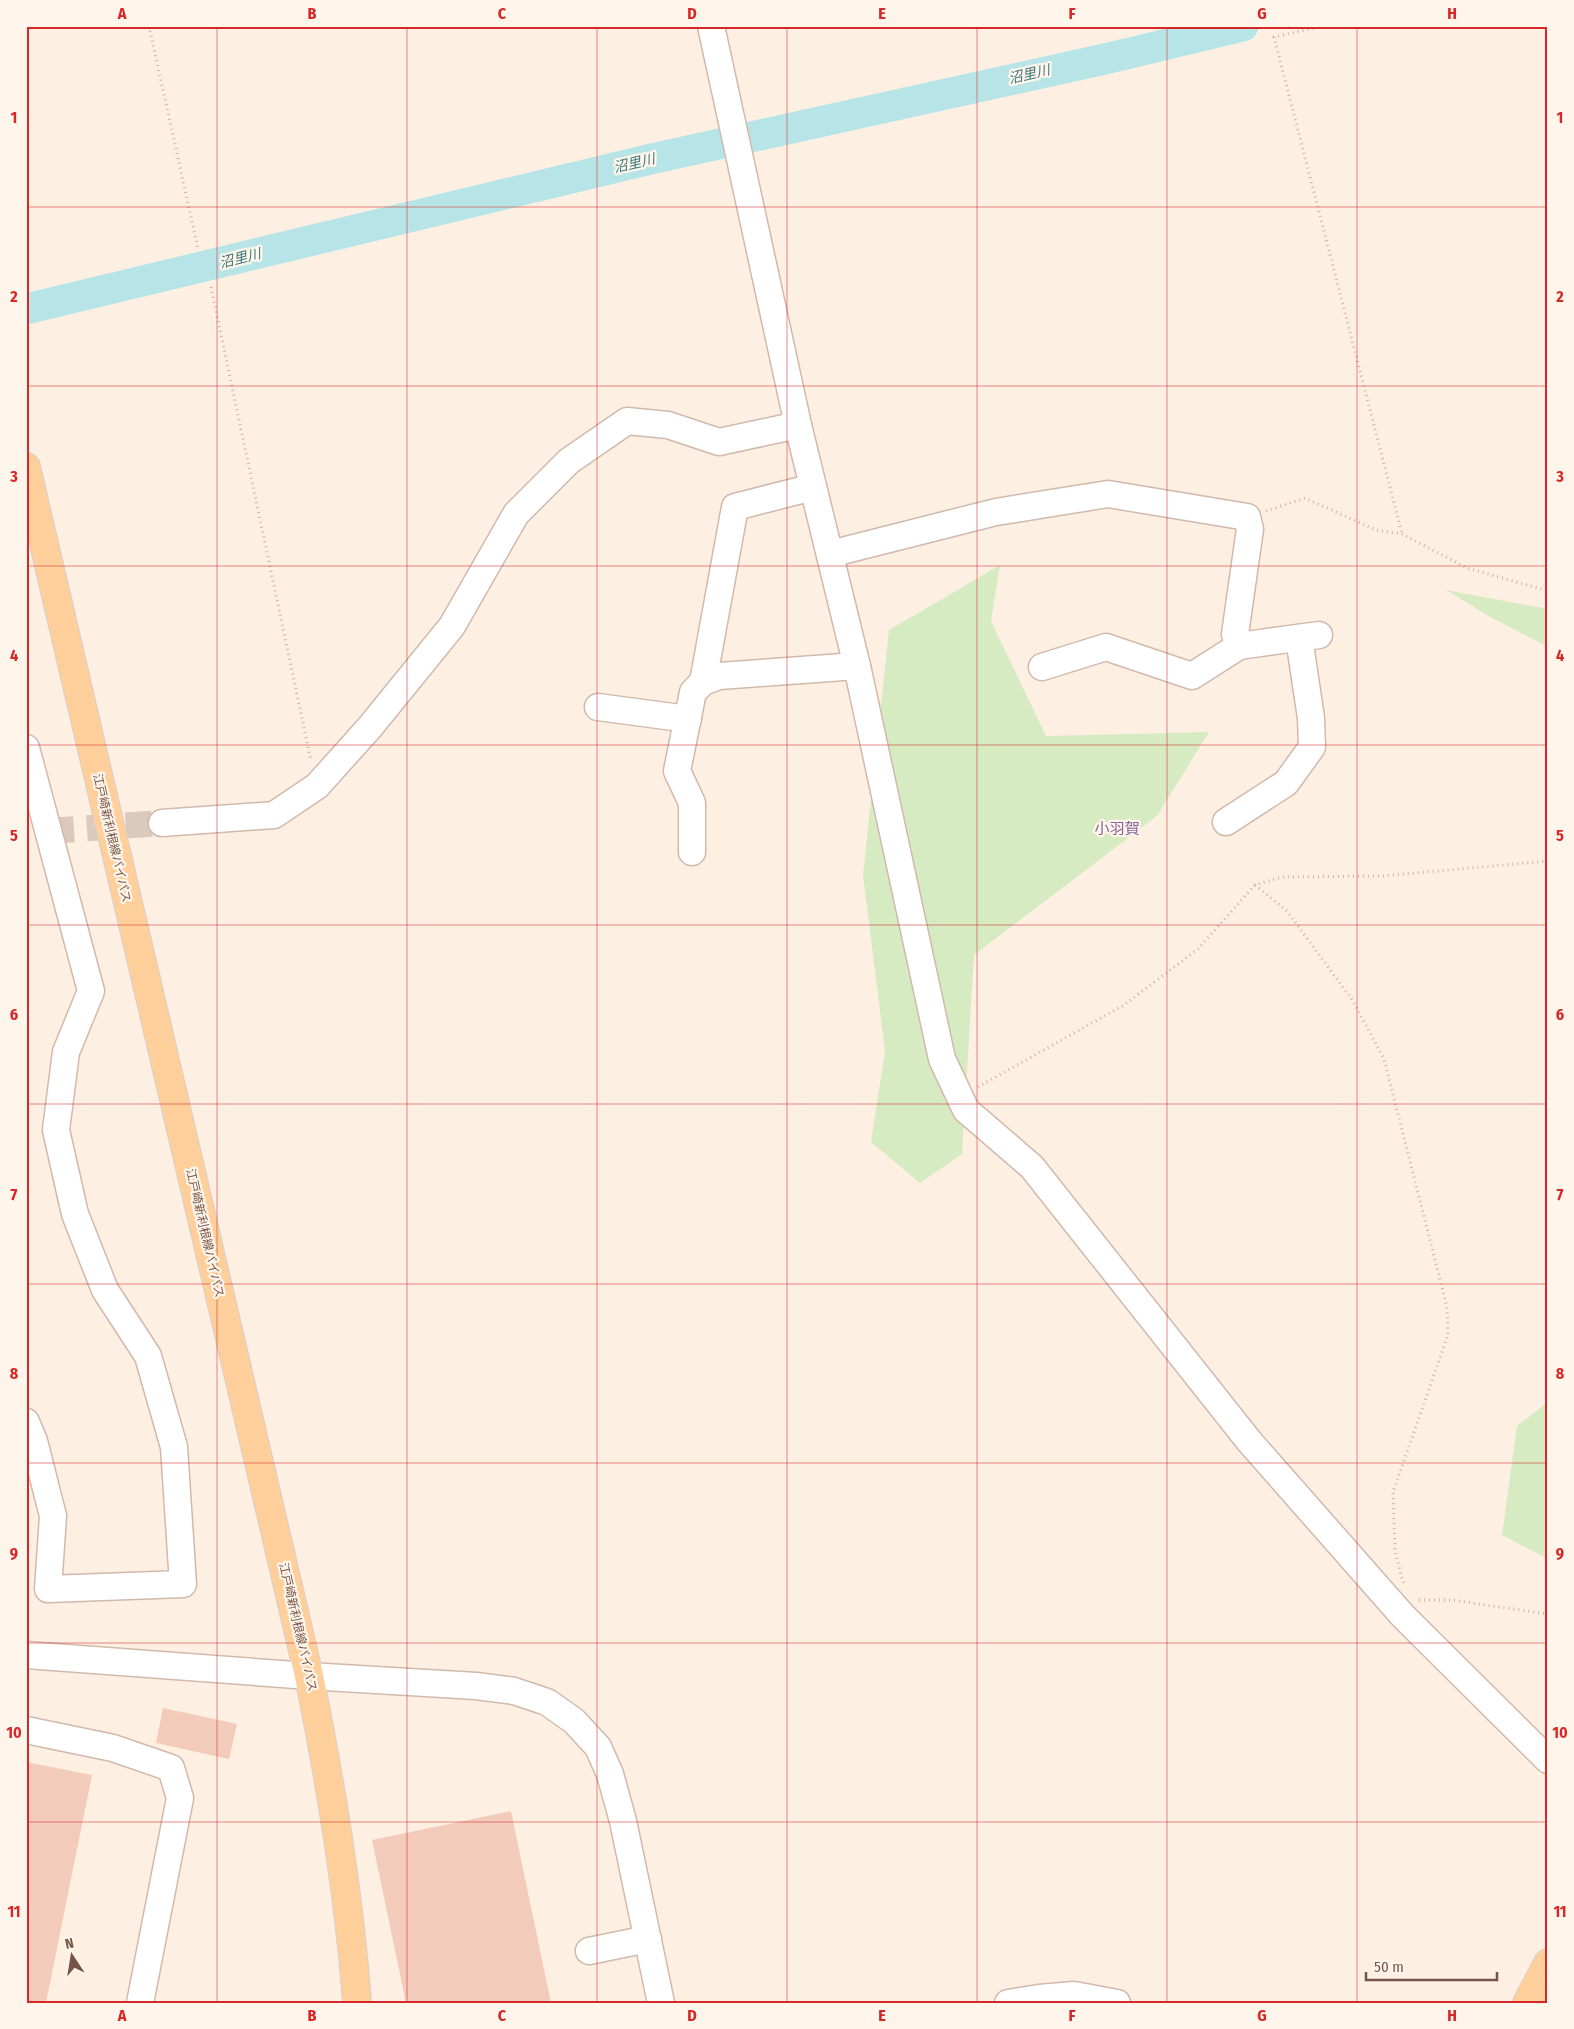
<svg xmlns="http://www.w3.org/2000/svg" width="1574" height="2029" font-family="'Fira Sans Condensed','Noto Sans JP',sans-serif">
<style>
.green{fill:#d6ebc1}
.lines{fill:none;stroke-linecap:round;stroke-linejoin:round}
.river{stroke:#b7e5e7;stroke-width:31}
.building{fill:#f3cbba}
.minor-tunnel{stroke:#dbc9bc;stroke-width:26;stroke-dasharray:26 13;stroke-linecap:butt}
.minor-casing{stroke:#d1b9ac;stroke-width:29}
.major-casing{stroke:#d9cfcc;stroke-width:30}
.path{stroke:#d8ae9d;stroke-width:3;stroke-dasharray:1 4;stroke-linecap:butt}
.minor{stroke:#fff;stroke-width:26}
.major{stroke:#fecf9a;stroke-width:28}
.grid{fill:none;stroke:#d62828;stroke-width:1;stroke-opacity:0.55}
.labels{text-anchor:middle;stroke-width:4.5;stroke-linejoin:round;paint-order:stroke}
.street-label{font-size:12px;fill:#765448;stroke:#fff5ea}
.water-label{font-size:14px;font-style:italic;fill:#3c787c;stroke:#fff5ea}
.quarter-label{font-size:15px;fill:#82639a;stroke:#fff5ea}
.neatline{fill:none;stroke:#d62828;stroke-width:2}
.grid-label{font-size:16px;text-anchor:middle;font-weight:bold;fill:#d62828}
</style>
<rect width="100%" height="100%" fill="#fdf0e3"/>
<g class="green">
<polygon points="1000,565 991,621 1046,736 1209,732 1157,816 974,955 962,1154 920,1183 871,1142 885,1051 863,875 889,630"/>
<polygon points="1446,590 1548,609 1548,647 1492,618"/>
<polygon points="1548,1402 1548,1559 1502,1535 1517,1426"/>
</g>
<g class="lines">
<polyline class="river" points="26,309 651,159 1105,59 1243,26"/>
</g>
<g class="building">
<polygon points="163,1708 237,1724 229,1759 156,1743"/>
<polygon points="26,1762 92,1775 46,2003 26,2003"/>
<polygon points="511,1811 551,2003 406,2003 372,1840"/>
</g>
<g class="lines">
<polyline class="minor-tunnel" points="48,831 162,823"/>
<g class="minor-casing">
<g id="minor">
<polyline points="711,26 798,425 857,666 942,1059 966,1110 1032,1167 1249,1441 1403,1616 1548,1760"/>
<polyline points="830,554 996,512 1108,494 1247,517 1250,529 1235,634 1239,646 1319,635"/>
<polyline points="1042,667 1106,647 1192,676 1239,646"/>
<polyline points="703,682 735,507 813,487"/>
<polyline points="598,707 688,719"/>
<polyline points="26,748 91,991 66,1052 56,1130 75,1214 105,1290 148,1356 174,1447 183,1584 48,1589 53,1516 34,1441 26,1422"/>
<polyline points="1226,822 1286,783 1312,747 1311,718 1299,638"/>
<polyline points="162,823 274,815 317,786 370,727 452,626 516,514 569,461 627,421 668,425 719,442 798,425"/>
<polyline points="692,852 692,803 677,771 693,692 703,682 719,676 857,666"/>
<polyline points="26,1655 309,1676 476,1686 514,1691 547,1702 574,1721 598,1747 610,1774 623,1821 661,2003"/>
<polyline points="26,1730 113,1748 171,1768 180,1798 140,2003"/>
<polyline points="589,1951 648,1939"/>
<polyline points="1008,2003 1039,1998 1074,1995 1117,2003"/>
</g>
</g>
<g class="major-casing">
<g id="major">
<path d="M 26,467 L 309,1676 C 331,1785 349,1892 357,2003"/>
<polyline points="1527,2003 1548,1963"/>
</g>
</g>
<g class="path">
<polyline points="149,26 198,249"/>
<polyline points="1323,26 1274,37 1402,534"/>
<polyline points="211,287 311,761"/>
<polyline points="1266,511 1305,498 1376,530 1402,534 1467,568 1548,591"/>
<polyline points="1255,885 1287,911 1353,1001 1384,1059 1447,1307 1448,1335 1393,1492 1395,1551 1402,1578 1404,1583"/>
<polyline points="978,1087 1124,1005 1198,949 1255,885 1282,877 1382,876 1548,861"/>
<polyline points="1419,1600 1451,1600 1548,1614"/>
</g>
<use href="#minor" class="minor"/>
<use href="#major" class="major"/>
</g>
<path class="grid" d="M 217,26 L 217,2003M 407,26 L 407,2003M 597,26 L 597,2003M 787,26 L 787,2003M 977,26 L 977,2003M 1167,26 L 1167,2003M 1357,26 L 1357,2003M 26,207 L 1548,207M 26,386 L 1548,386M 26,566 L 1548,566M 26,745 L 1548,745M 26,925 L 1548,925M 26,1104 L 1548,1104M 26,1284 L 1548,1284M 26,1463 L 1548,1463M 26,1643 L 1548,1643M 26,1822 L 1548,1822"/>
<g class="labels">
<g class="street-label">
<text transform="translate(112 838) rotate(77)" y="4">江戸崎新利根線バイパス</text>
<text transform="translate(205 1233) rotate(77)" y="4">江戸崎新利根線バイパス</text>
<text transform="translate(298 1627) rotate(77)" y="4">江戸崎新利根線バイパス</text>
</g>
<g class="water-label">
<text transform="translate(1029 74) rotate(-13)" y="5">沼里川</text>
<text transform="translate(634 163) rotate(-13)" y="5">沼里川</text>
<text transform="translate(240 258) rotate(-14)" y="5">沼里川</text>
</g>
<g class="quarter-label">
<text x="1117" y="834">小羽賀</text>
</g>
</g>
<rect width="1574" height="2029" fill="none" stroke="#fff5ea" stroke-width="55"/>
<g transform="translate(72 1956) rotate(348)" stroke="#fff5ea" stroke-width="4" paint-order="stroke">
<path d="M0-4L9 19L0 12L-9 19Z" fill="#765448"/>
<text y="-8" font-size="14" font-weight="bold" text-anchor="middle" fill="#765448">N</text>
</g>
<path d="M1366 1972v8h131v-8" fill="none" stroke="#765448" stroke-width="2.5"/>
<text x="1374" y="1972" font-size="15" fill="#765448" stroke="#fff5ea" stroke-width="4" paint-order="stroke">50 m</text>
<rect x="28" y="28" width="1518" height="1974" class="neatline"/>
<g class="grid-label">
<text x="122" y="19">A</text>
<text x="312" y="19">B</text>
<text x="502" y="19">C</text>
<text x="692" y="19">D</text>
<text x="882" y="19">E</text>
<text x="1072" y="19">F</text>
<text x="1262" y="19">G</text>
<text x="1452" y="19">H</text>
<text x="14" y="123">1</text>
<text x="1560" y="123">1</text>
<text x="14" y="302">2</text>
<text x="1560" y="302">2</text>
<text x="14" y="482">3</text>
<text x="1560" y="482">3</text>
<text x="14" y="661">4</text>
<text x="1560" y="661">4</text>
<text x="14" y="841">5</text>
<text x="1560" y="841">5</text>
<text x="14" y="1020">6</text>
<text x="1560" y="1020">6</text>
<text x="14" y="1200">7</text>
<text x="1560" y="1200">7</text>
<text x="14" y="1379">8</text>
<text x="1560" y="1379">8</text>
<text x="14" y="1559">9</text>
<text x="1560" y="1559">9</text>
<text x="14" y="1738">10</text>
<text x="1560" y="1738">10</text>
<text x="14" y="1917">11</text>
<text x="1560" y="1917">11</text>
<text x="122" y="2021">A</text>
<text x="312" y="2021">B</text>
<text x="502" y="2021">C</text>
<text x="692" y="2021">D</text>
<text x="882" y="2021">E</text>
<text x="1072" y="2021">F</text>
<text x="1262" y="2021">G</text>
<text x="1452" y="2021">H</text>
</g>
</svg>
